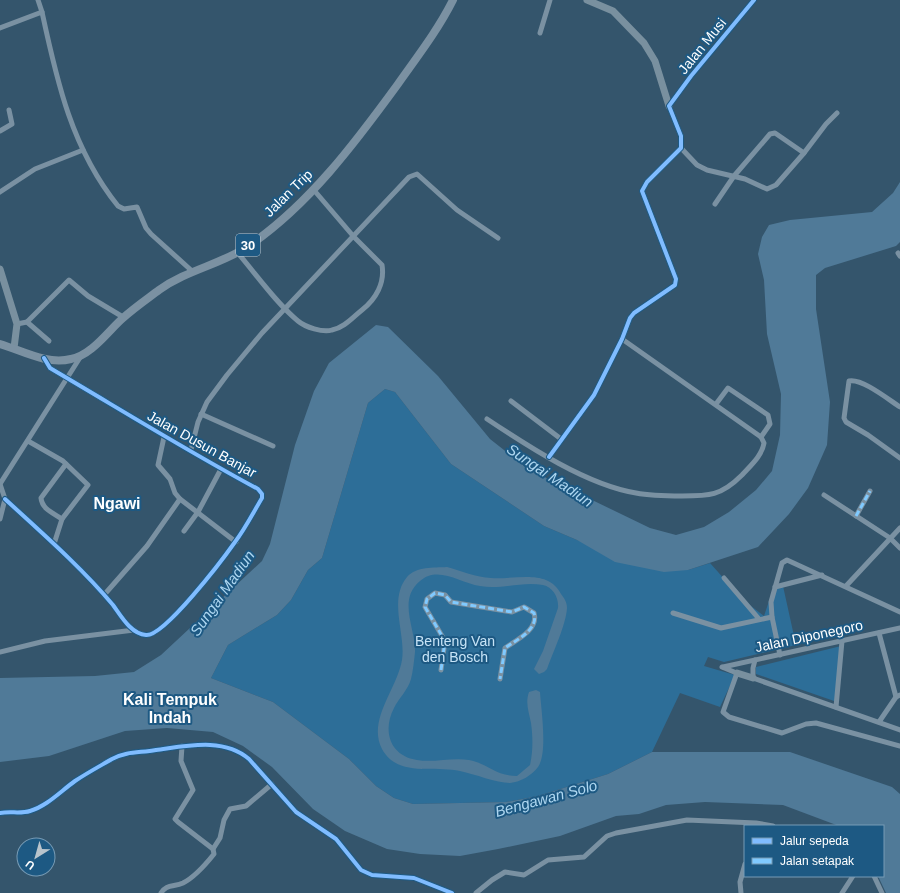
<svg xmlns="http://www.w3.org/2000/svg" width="900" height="893" font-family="Arial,sans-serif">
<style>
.green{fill:#2d6e98}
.water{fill:#507a98}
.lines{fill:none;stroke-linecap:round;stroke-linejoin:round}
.minor{stroke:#7a91a2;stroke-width:5}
.major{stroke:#79909f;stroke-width:7}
.highway{stroke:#7b91a2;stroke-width:8}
.quiet{stroke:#80caff;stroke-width:3;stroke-dasharray:6 3;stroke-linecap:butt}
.cycleway-casing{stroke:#1d5983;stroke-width:6}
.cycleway{stroke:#80bcff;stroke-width:4}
.labels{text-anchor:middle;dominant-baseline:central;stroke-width:4;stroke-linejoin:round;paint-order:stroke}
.shield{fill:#1d5983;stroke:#bbcdda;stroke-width:1}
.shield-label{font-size:13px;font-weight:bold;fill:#fff}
.street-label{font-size:14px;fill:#fff;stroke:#1d5983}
.park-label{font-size:14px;fill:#c7e4f7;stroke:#1d5983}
.water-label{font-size:15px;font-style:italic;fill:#aed7f1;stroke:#1d5983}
.quarter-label{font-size:16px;font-weight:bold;fill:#fff;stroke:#1d5983}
</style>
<rect width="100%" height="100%" fill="#34556c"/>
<!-- green -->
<g class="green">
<polygon points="385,389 395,392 451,464 544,526 577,540 688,570 710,563 743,600 764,616 773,589 783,586 796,645 724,662 708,657 704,666 735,675 720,707 680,693 652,752 608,774 538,796 506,802 413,804 394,798 376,786 349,759 273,702 211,678 228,645 277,615 291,600 308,570 322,558 368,403"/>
<polygon points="841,646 837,702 756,674 756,667"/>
</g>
<!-- water -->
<g class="water">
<polygon points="900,182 900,242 896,246 825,268 816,275 816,309 830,402 827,445 808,488 789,514 758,547 688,570 664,572 615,562 577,540 544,526 451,464 395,392 385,389 368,403 322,558 308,570 291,600 277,615 228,645 211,678 273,702 349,759 376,786 394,798 413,804 506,802 538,796 608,774 652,752 790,752 892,787 900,794 900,893 886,893 878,876 883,876 883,826 839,826 783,805 705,802 666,805 639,814 616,816 560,836 498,849 460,856 420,854 387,849 345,831 313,809 272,767 243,746 213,732 167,728 125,731 49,756 0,762 0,678 95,676 134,672 161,655 262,561 270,544 295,445 314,391 329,363 376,325 388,327 438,376 490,439 528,469 650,528 676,535 704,527 729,512 756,490 772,471 780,435 781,394 767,334 764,280 758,254 762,237 769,225 790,220 872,212 893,193"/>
<path d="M447,567C461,571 476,577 491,578C515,580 548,568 561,594C564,598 567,602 567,608C566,625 553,652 547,669L544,672L539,674L534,669L543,651L558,608C559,598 553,587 543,585C522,581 501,590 480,586C460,583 438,565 420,581C397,600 416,629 415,652C414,661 413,671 411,679C408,690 399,698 394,708C382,731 390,756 417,760C434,763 452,757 469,760C487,763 495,776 517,776L530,765C533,752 533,737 531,723C529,712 525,703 529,692L536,690L540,692C541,709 548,753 538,767C532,775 521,782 510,783C496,783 475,774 460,771C434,765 398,778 382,749C367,720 397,689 402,660C406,634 388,600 407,577C417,566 433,568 447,567Z"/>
</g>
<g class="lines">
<!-- minor -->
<g class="minor">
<polyline points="38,0 42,12"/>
<path d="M0,28L42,12C57,82 72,149 118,206L124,209L137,207L146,228L151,234L192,271"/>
<polyline points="540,33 550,0"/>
<polyline points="0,131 12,124 9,110"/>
<polyline points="681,148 697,165 707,170 745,179 767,189 776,185 804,153"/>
<polyline points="0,192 35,169 83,150"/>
<polyline points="715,204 734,176 770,134 775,133 804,153 826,124 837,113"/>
<path d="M237,252C256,274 276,303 298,321C305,327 323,333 332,330C344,328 353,317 362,310C376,299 385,283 382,265L354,237L313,189"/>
<polyline points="898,253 900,256"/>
<polyline points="27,322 49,341"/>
<polyline points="17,324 27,322 69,280 88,296 123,317"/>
<polyline points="511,401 561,439"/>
<polyline points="716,404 728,388 768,415 770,424 761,437"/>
<path d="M900,407C889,400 862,378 849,381L844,418L846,422L868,435L900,458"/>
<polyline points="201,414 273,446"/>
<path d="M487,419C529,447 587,485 636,493C651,496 666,496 682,496C709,496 721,496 742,475C750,466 762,456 764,443L761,437L622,339"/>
<polyline points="164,437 158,465 170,479 175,493 180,499 236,542"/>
<polyline points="28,441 63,461 88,485 62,519 54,544"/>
<polyline points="191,450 198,422 207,402 227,375 262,333 409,177 417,174 457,210 498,238"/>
<polyline points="549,457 594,395 622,339 630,318 634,313 675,285 676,279 642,191 647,182 681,148 681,136 669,106 691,76 754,0"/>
<polyline points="0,484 81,356"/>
<polyline points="0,484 5,499 0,519"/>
<polyline points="824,495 890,538 900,548"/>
<path d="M5,499C42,533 81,567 113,605C121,616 131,634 146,635C164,637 223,559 235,542C245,529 253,513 262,498V494L258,489C189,452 123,411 55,371L50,368L44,358"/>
<polyline points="856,516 870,491"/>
<path d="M62,519C53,513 42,509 41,498L66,464"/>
<polyline points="184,531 198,512 221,469"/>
<polyline points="724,578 759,619"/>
<polyline points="846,586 900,528"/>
<polyline points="775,587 822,575"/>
<polyline points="104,595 147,546 180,499"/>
<polyline points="673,613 721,628 772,617"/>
<polyline points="879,633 896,697"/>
<polyline points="0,652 45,641 134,630"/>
<polyline points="780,655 772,617 771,602 782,563 787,560 900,612"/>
<polyline points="722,667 739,674"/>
<polyline points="723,667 900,628"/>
<path d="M441,670L445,641L425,607L427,599L435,593L445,595L451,602L512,612L524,607L534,613C539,630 516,640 505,648L500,679"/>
<polyline points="737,673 723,712 729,717 782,733 806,724 816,723 900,746"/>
<polyline points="750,677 900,730"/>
<polyline points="753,678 753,668 755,660"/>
<polyline points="836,707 842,641"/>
<polyline points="879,722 896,697 900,695"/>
<path d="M0,813C10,811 21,814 30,811C47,806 61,791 75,781C87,773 100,766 112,759C127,751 140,753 156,750C186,746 224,737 249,759L296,812L336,839L361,870L372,875L414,878L452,893"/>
<polyline points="213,849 220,838 224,820 230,809 246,806 272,784"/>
<polyline points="874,876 882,893"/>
<path d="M161,893C166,884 174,887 183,883C195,877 206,864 214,854L213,849L178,822L175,819L193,790L181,761L182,746"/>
<polyline points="476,893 492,880 505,872 524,875 548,860 584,857 607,836 616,833 687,820 756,823 773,826"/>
<polyline points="741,893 740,882 745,864"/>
<polyline points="842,893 853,876"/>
</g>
<!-- major -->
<g class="major">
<polyline points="587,0 613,11 644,43 655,61 669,106"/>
<polyline points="0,269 17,324 14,348"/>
<polyline points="737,673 753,678"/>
</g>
<!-- highway -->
<path class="highway" d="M0,344C23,351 47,365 71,359C92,355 108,331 123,318C134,308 147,299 159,290C187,270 219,265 247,247C308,206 355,143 398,84C417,57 438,30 453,0"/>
<!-- quiet -->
<g class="quiet">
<polyline points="856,516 870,491"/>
<path d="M441,670L445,641L425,607L427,599L435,593L445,595L451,602L512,612L524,607L534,613C539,630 516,640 505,648L500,679"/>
</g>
<!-- cycleway casing -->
<g class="cycleway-casing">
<g id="cycleway">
<polyline points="549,457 594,395 622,339 630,318 634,313 675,285 676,279 642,191 647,182 681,148 681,136 669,106 691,76 754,0"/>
<path d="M5,499C42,533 81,567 113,605C121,616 131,634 146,635C164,637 223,559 235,542C245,529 253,513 262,498V494L258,489C189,452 123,411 55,371L50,368L44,358"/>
<path d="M0,813C10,811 21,814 30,811C47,806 61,791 75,781C87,773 100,766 112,759C127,751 140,753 156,750C186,746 224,737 249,759L296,812L336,839L361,870L372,875L414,878L452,893"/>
</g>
</g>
<!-- cycleway -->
<use href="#cycleway" class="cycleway"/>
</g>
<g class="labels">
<!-- shield labels -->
<rect class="shield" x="236" y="234" width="24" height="22" rx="3"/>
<g class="shield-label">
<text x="248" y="245">30</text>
</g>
<!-- street labels -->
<g class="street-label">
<text transform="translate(702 46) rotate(-51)">Jalan Musi</text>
<text transform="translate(288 193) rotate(-44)">Jalan Trip</text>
<text transform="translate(202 444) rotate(29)">Jalan Dusun Banjar</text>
<text transform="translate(809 636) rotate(-12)">Jalan Diponegoro</text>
</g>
<!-- park labels -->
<g class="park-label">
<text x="455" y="641">Benteng Van<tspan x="455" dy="16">den Bosch</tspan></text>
</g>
<!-- water labels -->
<g class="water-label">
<text transform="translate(550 475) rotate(34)">Sungai Madiun</text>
<text transform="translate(222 593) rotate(-55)">Sungai Madiun</text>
<text transform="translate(546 798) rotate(-15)">Bengawan Solo</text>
</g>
<!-- quarter labels -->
<g class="quarter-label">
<text x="117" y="503">Ngawi</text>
<text x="170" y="699">Kali Tempuk<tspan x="170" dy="18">Indah</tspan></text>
</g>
</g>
<!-- legend -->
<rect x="744" y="825" width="140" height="52" fill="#1d5983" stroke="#779bb5"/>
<rect x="752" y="838" width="20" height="6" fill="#80bcff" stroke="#779bb5"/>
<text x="780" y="845" font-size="12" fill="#ffffff">Jalur sepeda</text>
<rect x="752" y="858" width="20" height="6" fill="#80caff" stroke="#779bb5"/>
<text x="780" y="865" font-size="12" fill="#ffffff">Jalan setapak</text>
<!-- north arrow -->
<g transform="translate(36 857) rotate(217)"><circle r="19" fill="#1d5983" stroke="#779bb5"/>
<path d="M0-3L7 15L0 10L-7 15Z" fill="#b8c4cc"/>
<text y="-6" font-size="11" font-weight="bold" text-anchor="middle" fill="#ffffff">U</text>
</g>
</svg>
